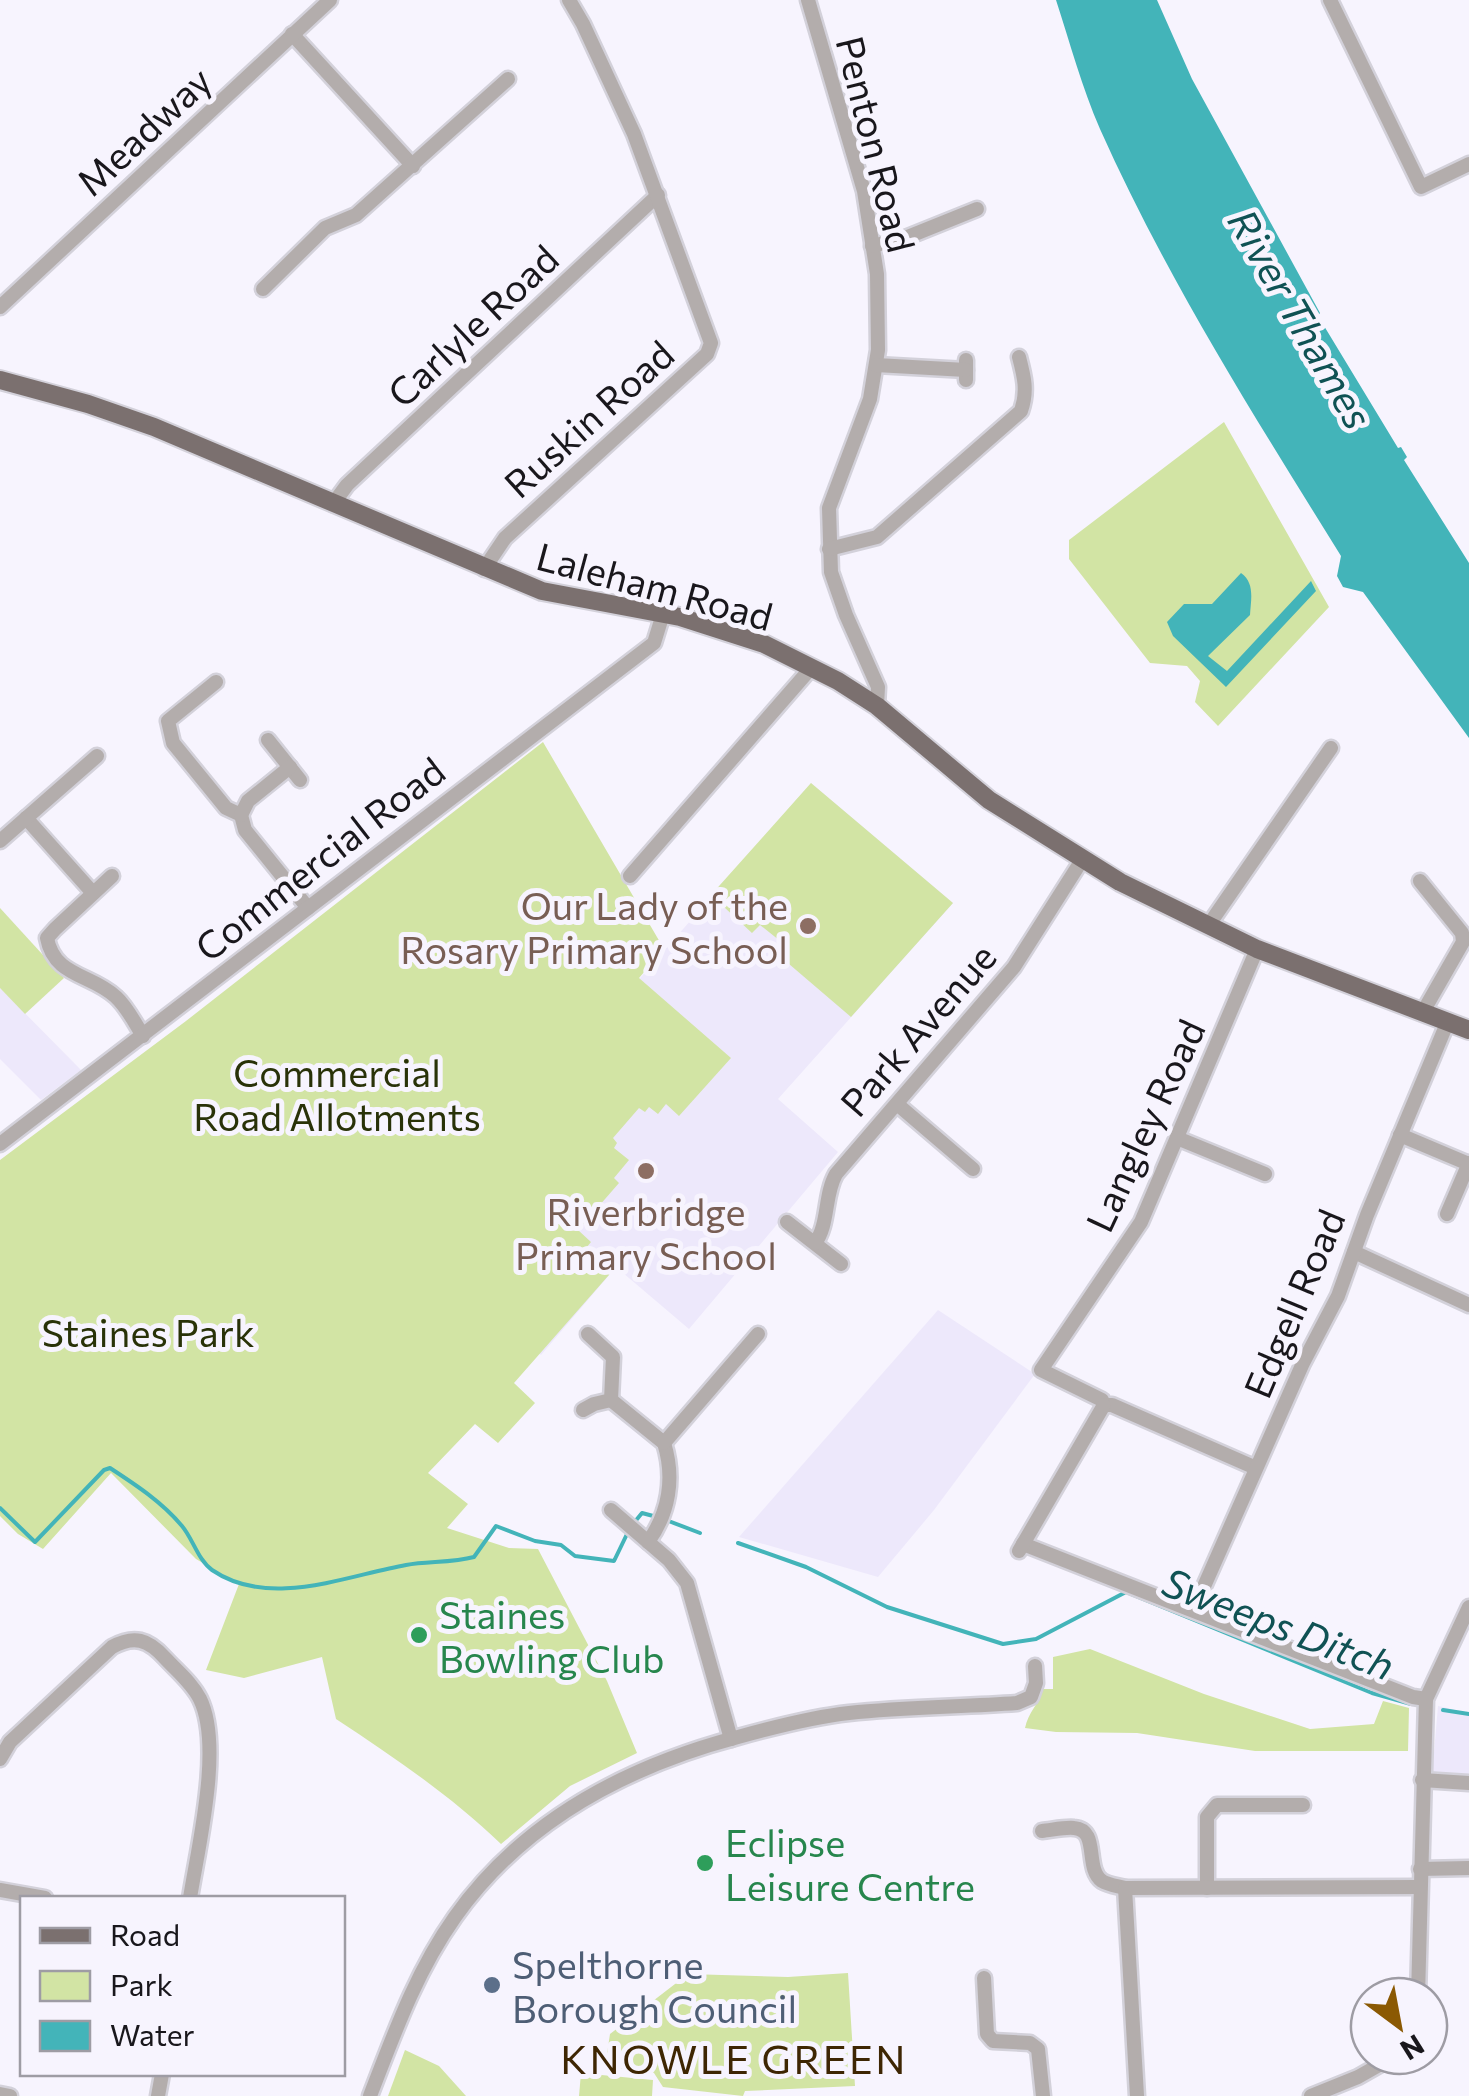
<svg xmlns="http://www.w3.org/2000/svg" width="1469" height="2096" font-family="Commissioner,sans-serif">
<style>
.built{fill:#ede8fb}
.green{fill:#d2e4a4}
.water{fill:#43b4b9}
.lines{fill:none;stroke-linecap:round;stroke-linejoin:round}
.stream{stroke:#43b4b9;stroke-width:4}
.minor-casing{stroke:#d3d1da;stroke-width:19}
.major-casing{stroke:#d3d1da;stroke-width:22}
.minor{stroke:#b3adac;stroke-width:14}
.major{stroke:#7b706f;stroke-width:18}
.education-dot{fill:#8d6e63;stroke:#f7f4fe;stroke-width:4}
.leisure-dot{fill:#2e9e5b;stroke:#f7f4fe;stroke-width:4}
.service-dot{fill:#5c6f8a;stroke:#f7f4fe;stroke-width:4}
.labels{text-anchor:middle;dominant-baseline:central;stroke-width:10;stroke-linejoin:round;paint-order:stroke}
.street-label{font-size:38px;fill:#19171c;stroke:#f7f4fe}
.education-label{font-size:38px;fill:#785e54;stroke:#f7f4fe;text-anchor:end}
.park-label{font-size:38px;fill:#293208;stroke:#f7f4fe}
.leisure-label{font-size:38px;fill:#27864d;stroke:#f7f4fe;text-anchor:start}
.service-label{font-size:38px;fill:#4e5e75;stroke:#f7f4fe;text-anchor:start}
.water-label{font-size:40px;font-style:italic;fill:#105254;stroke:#f7f4fe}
.neighbourhood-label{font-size:40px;letter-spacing:2.5px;fill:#3e2603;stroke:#f7f4fe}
</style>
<rect width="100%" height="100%" fill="#f7f4fe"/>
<!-- built -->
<g class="built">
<polygon points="811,783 953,903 778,1099 838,1152 689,1329 616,1267 541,1355 407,1244"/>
<polygon points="0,988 81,1070 41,1100 0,1059"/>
<polygon points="938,1310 1035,1374 934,1510 878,1577 739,1537"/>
<polygon points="1438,1706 1469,1713 1469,1788 1431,1788"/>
</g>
<!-- green -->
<g class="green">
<polygon points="1224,422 1329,607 1218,726 1195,702 1200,681 1187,666 1150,663 1069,559 1069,540"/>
<path d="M543,742L664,949L639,978L731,1058L679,1116L666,1104L658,1114L649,1107L645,1112L639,1108L613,1138L617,1143L614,1148L629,1160L614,1178L619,1183L578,1230L591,1242L578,1258L594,1272L607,1259L616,1267L514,1383L535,1403L498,1443L475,1424L428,1473L468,1504L447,1528L509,1548L538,1549L607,1681L637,1753L570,1786L501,1844C450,1795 395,1758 336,1719L322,1657L244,1678L206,1670L239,1584L196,1559L111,1473L43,1549L18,1534L0,1516V1160L186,1021Z"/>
<polygon points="811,783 953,903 851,1017 782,958 789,948 760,925 752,933 711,895"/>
<polygon points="0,908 64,978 25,1014 0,988"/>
<path d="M1090,1649L1204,1694L1310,1729L1374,1724L1383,1701L1409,1708L1408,1751H1255L1137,1733L1056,1732L1025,1728C1028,1712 1039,1705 1042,1689H1053V1657Z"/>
<polygon points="848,1973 855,2086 745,2091 743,2096 663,2087 654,2073 605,2067 610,2034 688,1974 788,1977"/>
<polygon points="405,2050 439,2066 466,2096 388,2096"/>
<polygon points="581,2073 653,2080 652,2096 579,2096"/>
</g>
<!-- water -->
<g class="water">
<path d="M1056,0H1157L1192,79L1320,313L1318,316L1398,448L1401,447L1407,457L1404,460L1469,563V738L1363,592L1343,587L1337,576L1341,556C1256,419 1167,279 1100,129C1082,88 1070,43 1056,0Z"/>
<path d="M1241,573C1255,583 1251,599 1250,615L1208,656L1227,671L1311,581L1316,591L1226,687L1173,636L1167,622L1184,604H1212Z"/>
</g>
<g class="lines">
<!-- stream -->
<g class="stream">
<path d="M0,1508L35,1542L104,1470L110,1468C136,1485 162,1502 182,1526C193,1539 198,1560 212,1570C269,1609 345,1576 406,1565C428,1561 452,1563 474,1557L496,1526L535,1541L561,1545L575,1556L614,1561L628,1532"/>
<polyline points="666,1520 700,1533"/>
<polyline points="633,1524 642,1513 657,1517"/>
<polyline points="738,1543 806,1567 887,1607 1003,1644 1036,1639 1126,1592 1372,1693 1411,1704"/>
<polyline points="1443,1710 1469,1714"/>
</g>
<!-- minor casing -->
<g class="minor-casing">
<g id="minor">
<polyline points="808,0 864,191 877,274 878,350 870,399 829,508 831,572 846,615 878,687 877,706"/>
<polyline points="1330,0 1421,187 1469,164"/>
<polyline points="292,34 413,166"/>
<polyline points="872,246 905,238 977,209"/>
<polyline points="263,289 325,228 356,215 508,79"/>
<polyline points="0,307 330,0"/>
<polyline points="966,360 966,380"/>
<polyline points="876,365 966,370"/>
<polyline points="333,504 347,485 658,195"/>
<path d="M829,549L877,537L1021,411C1028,391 1024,376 1019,357"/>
<polyline points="484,569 505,538 707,354 711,343 634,134 583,24 569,0"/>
<polyline points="216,682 168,721 173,743 226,808 241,815 245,830 308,908"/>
<polyline points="268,740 300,780"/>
<polyline points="241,815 248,801 290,767"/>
<polyline points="26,818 93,893"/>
<polyline points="0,841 97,756"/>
<path d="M112,876L55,929L47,938C54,977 92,974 116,997C127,1007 135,1023 143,1036"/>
<polyline points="630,876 812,667"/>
<polyline points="1420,881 1462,933 1463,942 1424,1010"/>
<polyline points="1208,926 1331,748"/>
<polyline points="897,1104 973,1169"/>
<polyline points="1400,1135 1469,1164"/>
<polyline points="1177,1138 1265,1174"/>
<polyline points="0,1144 654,643 663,614"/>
<polyline points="1447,1214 1469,1163"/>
<polyline points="787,1222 841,1264"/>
<path d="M815,1243C829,1225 824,1195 836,1174L1014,967L1082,860"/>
<polyline points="1354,1252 1469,1305"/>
<path d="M611,1400L664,1443C675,1478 669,1513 648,1542"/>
<polyline points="583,1410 594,1404 611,1400 613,1357 588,1334"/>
<polyline points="664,1443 758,1334"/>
<polyline points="1256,1468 1112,1405 1104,1405 1102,1400 1041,1370 1141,1222 1257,949"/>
<polyline points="611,1510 669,1560 687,1583 731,1739"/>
<polyline points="1023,1544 1413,1697 1426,1699"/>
<polyline points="1019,1551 1104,1405"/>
<polyline points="1194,1609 1303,1363 1338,1296 1367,1215 1448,1021"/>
<path d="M0,1759L10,1742L112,1647C134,1635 148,1639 165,1658C177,1671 192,1683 200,1699C223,1746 198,1847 190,1898"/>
<polyline points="1422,1780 1469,1783"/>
<path d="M1042,1831C1052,1830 1065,1827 1074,1828C1100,1830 1084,1868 1102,1881C1108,1885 1118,1886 1125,1888"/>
<polyline points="1420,1869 1469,1868"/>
<polyline points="1207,1888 1207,1817 1217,1805 1303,1805"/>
<polyline points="0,1890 45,1898"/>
<polyline points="984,1978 987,2034 993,2041 1030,2043 1038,2049 1043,2096"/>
<polyline points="1418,1996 1426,1699 1469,1607"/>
<polyline points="0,2094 10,2096"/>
<polyline points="158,2096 162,2074"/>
<path d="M370,2096C394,2034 416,1972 455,1917C523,1821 625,1767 738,1737C774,1727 812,1717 849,1713C905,1707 961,1707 1017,1703L1031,1697L1036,1683L1035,1666"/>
<polyline points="1137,2096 1125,1888 1420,1887"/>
<polyline points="1311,2096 1358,2077 1395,2056"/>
</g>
</g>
<!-- major casing -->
<g class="major-casing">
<polyline id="major" points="0,380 88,404 154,427 542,591 680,617 764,644 838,681 877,706 989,800 1120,882 1257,949 1469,1030"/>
</g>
<!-- minor -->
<use href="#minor" class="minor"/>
<!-- major -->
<use href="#major" class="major"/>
</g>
<!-- markers -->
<g class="education-dot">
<circle cx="808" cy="926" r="10"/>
<circle cx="646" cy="1171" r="10"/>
</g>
<g class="leisure-dot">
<circle cx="419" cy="1635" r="10"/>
<circle cx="705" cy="1863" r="10"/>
</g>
<circle class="service-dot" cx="492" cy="1985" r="10"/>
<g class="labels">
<!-- street labels -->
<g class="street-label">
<text transform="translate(143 130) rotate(-43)">Meadway</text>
<text transform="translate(877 144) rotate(76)">Penton Road</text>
<text transform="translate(472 325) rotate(-43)">Carlyle Road</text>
<text transform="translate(588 418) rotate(-42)">Ruskin Road</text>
<text transform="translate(655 585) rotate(15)">Laleham Road</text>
<text transform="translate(319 858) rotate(-38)">Commercial Road</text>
<text transform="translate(917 1029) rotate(-49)">Park Avenue</text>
<text transform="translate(1144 1125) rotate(-65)">Langley Road</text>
<text transform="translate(1293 1303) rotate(-67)">Edgell Road</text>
</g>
<!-- education labels -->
<g class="education-label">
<text x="788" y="904">Our Lady of the<tspan x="788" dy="44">Rosary Primary School</tspan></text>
<text x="646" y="1210" text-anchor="middle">Riverbridge<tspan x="646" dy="44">Primary School</tspan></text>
</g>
<!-- park labels -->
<g class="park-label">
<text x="337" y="1071">Commercial<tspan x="337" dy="44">Road Allotments</tspan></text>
<text x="148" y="1331">Staines Park</text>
</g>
<!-- leisure labels -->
<g class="leisure-label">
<text x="439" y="1613">Staines<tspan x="439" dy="44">Bowling Club</tspan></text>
<text x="725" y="1841">Eclipse<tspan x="725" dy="44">Leisure Centre</tspan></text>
</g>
<!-- service labels -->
<g class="service-label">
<text x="512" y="1963">Spelthorne<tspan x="512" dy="44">Borough Council</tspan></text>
</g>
<!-- water labels -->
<g class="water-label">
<text transform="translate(1302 318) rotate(60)">River Thames</text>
<text transform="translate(1279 1622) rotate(21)">Sweeps Ditch</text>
</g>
<!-- neighbourhood labels -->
<g class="neighbourhood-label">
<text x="734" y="2057">KNOWLE GREEN</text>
</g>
</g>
<!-- legend -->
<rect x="20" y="1896" width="325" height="180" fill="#f7f4fe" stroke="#9e9ca4" stroke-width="2.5"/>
<rect x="40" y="1928" width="50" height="15" fill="#7b706f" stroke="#9e9ca4" stroke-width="2.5"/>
<text x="110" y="1946" font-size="30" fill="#19171c">Road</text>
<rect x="40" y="1971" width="50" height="30" fill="#d2e4a4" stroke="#9e9ca4" stroke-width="2.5"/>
<text x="110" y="1996" font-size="30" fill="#19171c">Park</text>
<rect x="40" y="2021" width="50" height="30" fill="#43b4b9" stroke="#9e9ca4" stroke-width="2.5"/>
<text x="110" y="2046" font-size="30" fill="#19171c">Water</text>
<!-- north arrow -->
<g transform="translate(1399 2026) rotate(148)"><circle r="48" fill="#f7f4fe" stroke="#9e9ca4" stroke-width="2.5"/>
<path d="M0-8L18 38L0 25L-18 38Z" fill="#8b5903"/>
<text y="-15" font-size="28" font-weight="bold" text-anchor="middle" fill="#19171c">N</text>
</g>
</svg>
